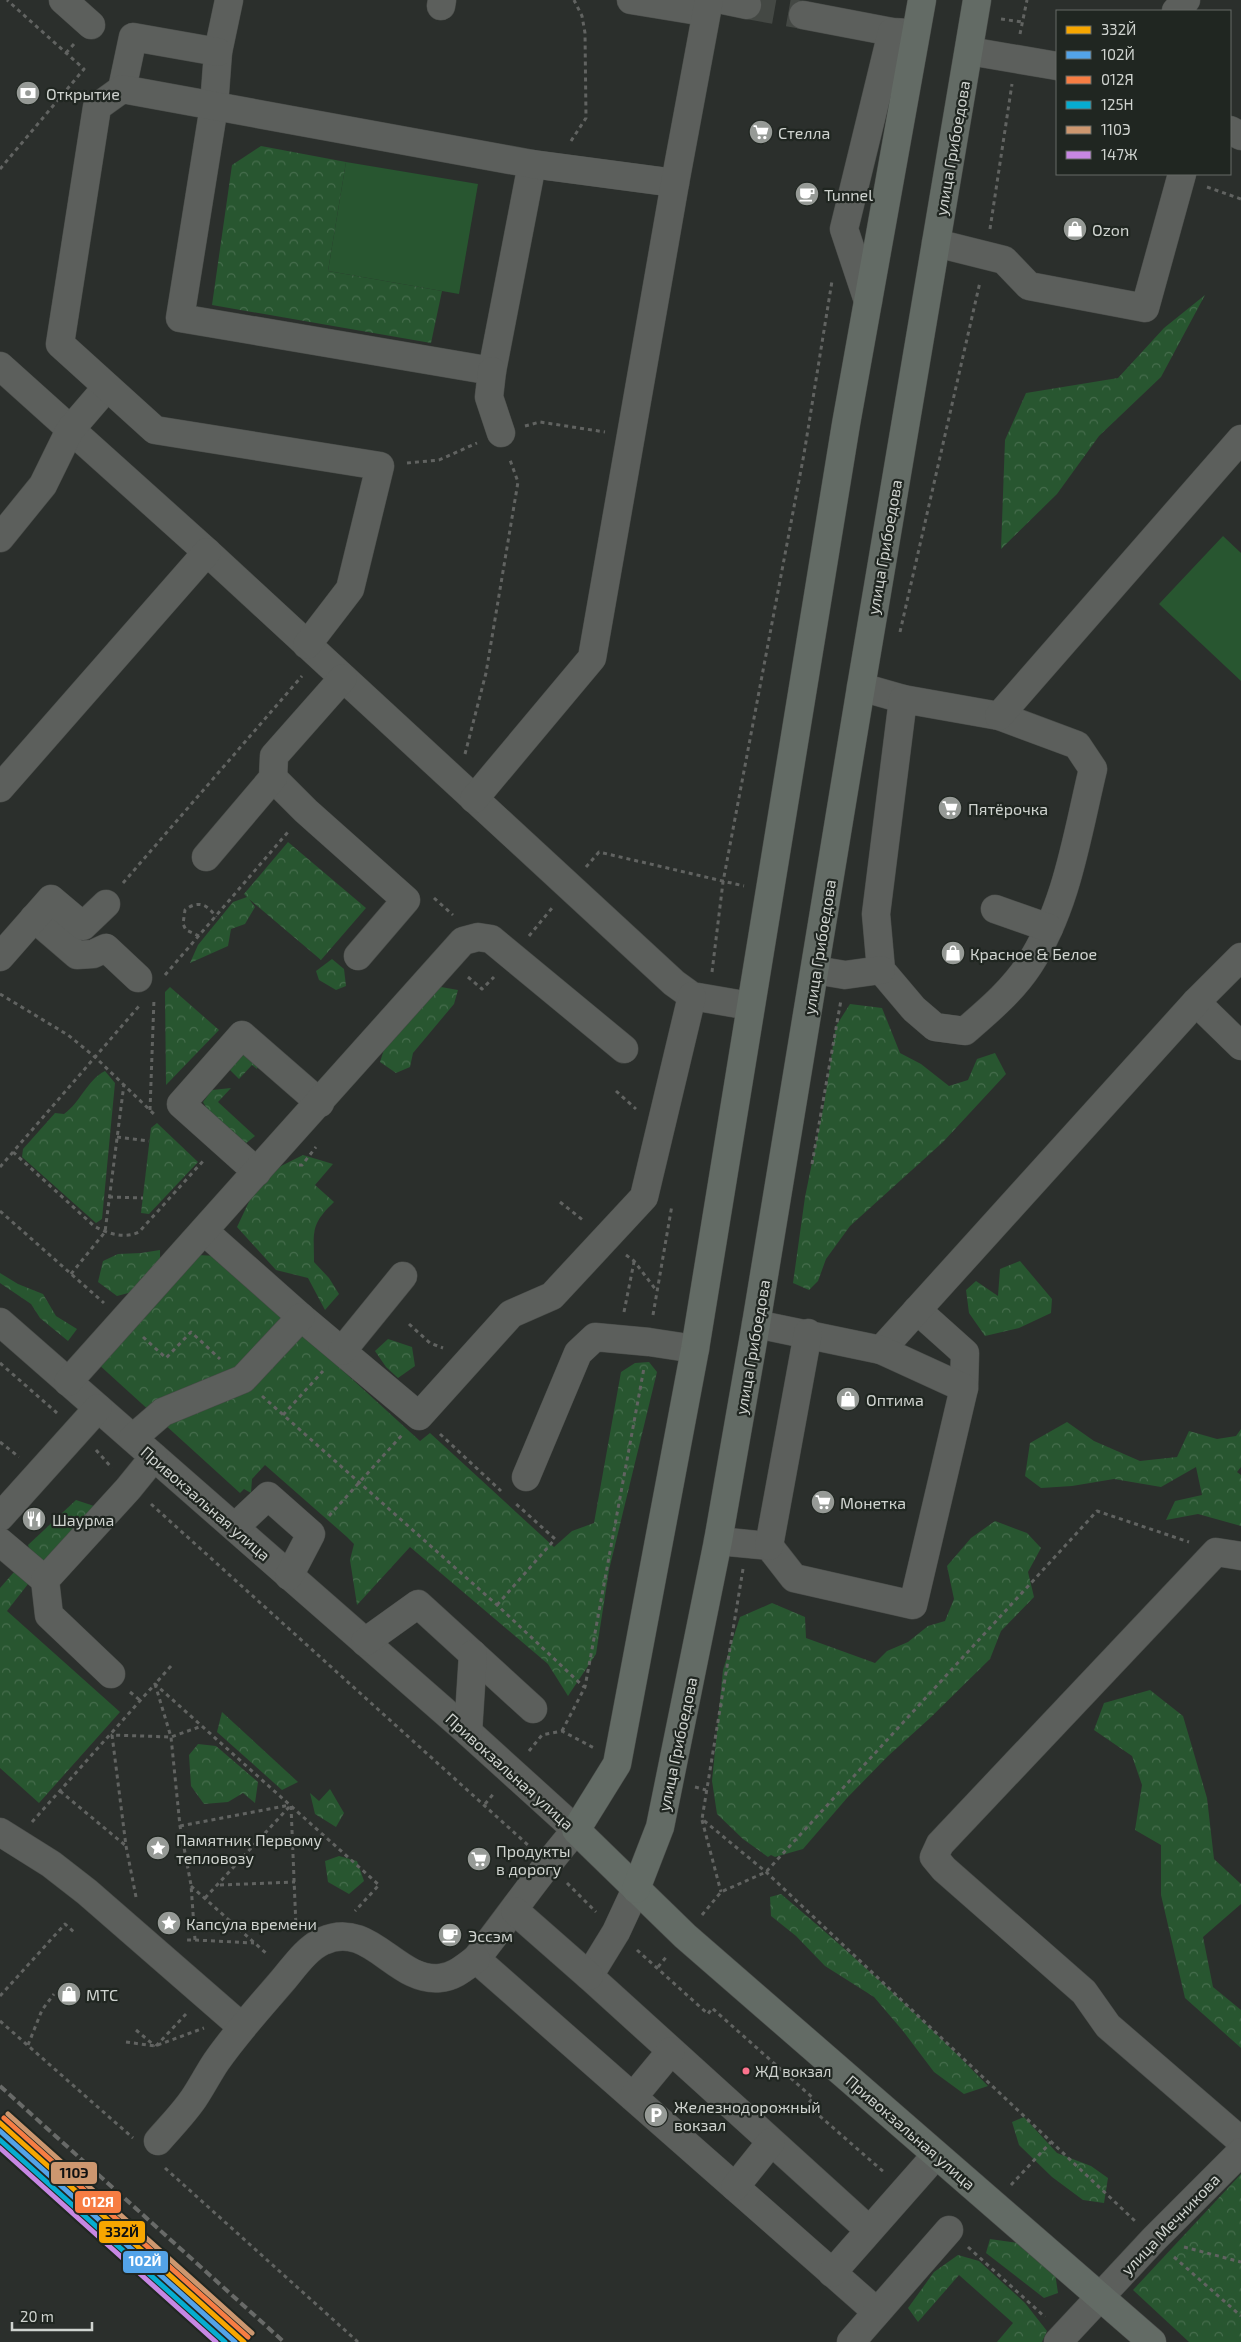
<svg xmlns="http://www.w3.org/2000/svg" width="1241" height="2342" font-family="'Exo 2',sans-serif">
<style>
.grass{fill:#285630}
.forest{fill:url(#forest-crowns)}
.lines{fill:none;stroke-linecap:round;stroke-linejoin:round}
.minor-tunnel{stroke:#444844;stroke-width:28;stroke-dasharray:28 14;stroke-linecap:butt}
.minor-casing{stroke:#494c49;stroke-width:29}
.major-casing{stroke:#494c49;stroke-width:29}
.path{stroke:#616361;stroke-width:3;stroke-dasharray:4 4;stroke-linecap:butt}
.minor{stroke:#5c5f5c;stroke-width:28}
.major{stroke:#636b65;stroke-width:28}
.rail{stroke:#686a68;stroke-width:4;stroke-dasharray:8 4;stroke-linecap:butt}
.rail-1-casing{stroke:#202621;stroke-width:9}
.rail-2-casing{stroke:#202621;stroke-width:9}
.rail-3-casing{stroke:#202621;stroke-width:9}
.rail-4-casing{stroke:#202621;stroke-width:9}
.rail-5-casing{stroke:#202621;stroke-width:9}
.rail-6-casing{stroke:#202621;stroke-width:9}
.rail-1{stroke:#f7a600;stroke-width:5}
.rail-2{stroke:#53a3e8;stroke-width:5}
.rail-3{stroke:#f77d43;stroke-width:5}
.rail-4{stroke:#06acd0;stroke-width:5}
.rail-5{stroke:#cd976f;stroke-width:5}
.rail-6{stroke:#c787e3;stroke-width:5}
.bus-dot{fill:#fc738d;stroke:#202621;stroke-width:2}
.labels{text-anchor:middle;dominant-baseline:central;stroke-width:4.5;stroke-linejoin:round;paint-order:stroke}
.bus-label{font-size:15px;fill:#cfd3cf;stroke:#202621;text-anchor:start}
.poi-label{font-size:16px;fill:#cfd3cf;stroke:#202621;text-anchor:start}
.street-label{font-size:16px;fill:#cfd3cf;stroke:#202621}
.line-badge{stroke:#202621;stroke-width:2}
.badge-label{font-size:14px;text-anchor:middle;font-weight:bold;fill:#fff}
.pale-badge-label{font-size:14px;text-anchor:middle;font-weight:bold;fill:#111}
</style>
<defs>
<pattern id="forest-crowns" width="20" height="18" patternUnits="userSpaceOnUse" patternTransform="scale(1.25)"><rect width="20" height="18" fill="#285630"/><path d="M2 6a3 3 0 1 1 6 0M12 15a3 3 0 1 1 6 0" fill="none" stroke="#466d4d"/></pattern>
</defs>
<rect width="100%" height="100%" fill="#2b2f2c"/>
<!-- grass -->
<g class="grass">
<polygon points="346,162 478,184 459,294 328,271"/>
<polygon points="1223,536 1241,553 1241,681 1159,604"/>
</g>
<!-- forest -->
<g class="forest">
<polygon points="261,146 346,162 328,271 442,291 431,343 212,305 232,165"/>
<polygon points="1205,295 1161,377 1099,436 1057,494 1001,549 1005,440 1026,393 1118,378 1164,328"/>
<polygon points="288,842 366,908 321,960 249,899 255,907 245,924 231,929 228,946 190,963 198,945 233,902 247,897 244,894"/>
<polygon points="332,959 344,969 346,986 336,990 319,980 316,971"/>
<polygon points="170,987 219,1030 166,1085 165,992"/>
<polygon points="441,987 458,990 454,1004 413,1053 410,1067 396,1073 380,1062 386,1043 421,998"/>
<polygon points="850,1004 882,1008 900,1053 921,1064 949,1086 968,1080 977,1059 995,1053 1006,1074 943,1142 850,1226 826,1259 818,1281 809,1290 793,1283 805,1197 824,1104 836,1026"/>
<polygon points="250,1047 261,1056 257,1069 252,1065 239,1079 228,1068"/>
<path d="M105,1071L115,1083L102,1219L96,1223L22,1157L23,1149L55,1113L64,1114C80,1103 87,1080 105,1071Z"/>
<polygon points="231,1088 218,1102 255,1136 245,1144 214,1121 203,1102 212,1090"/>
<polygon points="157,1123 198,1162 149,1214 141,1213 151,1128"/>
<path d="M303,1155L333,1164L315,1185L334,1202C310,1225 314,1231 314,1262L329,1278L339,1294L325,1310L308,1278L276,1270L237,1227L254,1191L281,1166Z"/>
<polygon points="160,1250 160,1263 136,1291 117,1296 98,1282 103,1261 118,1254 141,1253"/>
<polygon points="198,1255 217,1256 420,1441 430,1433 554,1547 572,1531 594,1523 621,1372 635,1363 649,1362 657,1372 609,1570 596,1654 568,1696 548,1664 410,1547 357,1605 350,1560 354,1544 347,1537 265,1465 252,1479 251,1493 244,1489 240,1493 97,1363"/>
<polygon points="1020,1261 1052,1299 1051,1313 1019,1328 985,1336 969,1313 966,1290 976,1281 998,1296 1000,1269"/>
<polygon points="0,1273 18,1284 43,1294 56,1316 77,1329 68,1341 40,1318 31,1304 0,1283"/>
<polygon points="388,1339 412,1347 415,1366 398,1378 386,1367 375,1351"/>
<polygon points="1067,1422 1094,1441 1140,1461 1177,1457 1189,1431 1217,1439 1236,1436 1241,1429 1241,1467 1237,1472 1241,1475 1241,1526 1198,1514 1166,1520 1175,1501 1202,1495 1196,1467 1161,1487 1114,1479 1072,1486 1041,1488 1025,1476 1030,1443"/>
<polygon points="76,1500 97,1507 41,1569 32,1559 28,1545"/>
<polygon points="995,1521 1027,1533 1041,1548 1028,1572 1034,1597 1001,1631 990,1659 929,1719 888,1756 847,1798 803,1849 775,1857 771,1855 768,1857 743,1839 717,1814 712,1781 723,1670 740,1617 772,1603 805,1617 806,1638 875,1663 887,1651 908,1642 928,1626 945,1621 954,1599 947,1566 971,1538"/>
<polygon points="14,1572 28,1584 7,1611 120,1712 39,1803 0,1768 0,1588"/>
<polygon points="1150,1690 1183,1716 1207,1798 1214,1859 1241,1884 1241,1904 1203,1937 1213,1987 1241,2010 1241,2048 1185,1998 1161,1895 1161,1845 1135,1830 1142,1785 1132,1756 1094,1730 1104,1703"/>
<polygon points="222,1712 298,1782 282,1790 217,1732"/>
<polygon points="198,1744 216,1746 258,1782 255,1803 243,1793 228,1802 204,1804 191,1786 189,1755"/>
<polygon points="330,1789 344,1813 336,1827 315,1814 310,1793 319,1801"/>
<polygon points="339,1856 357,1861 364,1881 349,1894 328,1882 325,1861"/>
<path d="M781,1894C853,1955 923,2018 988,2086L964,2094L934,2072L903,2031L874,1997L825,1966L796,1936L771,1916L770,1897Z"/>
<polygon points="1024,2117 1057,2153 1091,2166 1108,2178 1104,2203 1083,2200 1052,2177 1019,2145 1012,2122"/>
<polygon points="1241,2174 1241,2342 1189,2342 1133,2290"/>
<polygon points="990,2239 1018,2243 1055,2273 1058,2293 1044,2298 986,2253"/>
<polygon points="958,2255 979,2261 1025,2303 1047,2331 1042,2342 997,2342 1013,2323 959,2275 918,2322 908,2308 934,2272"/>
</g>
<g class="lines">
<!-- minor-tunnel -->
<polyline class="minor-tunnel" points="747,5 803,15"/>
<!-- minor casing -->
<g class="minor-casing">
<g id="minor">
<polyline points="63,0 91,25"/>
<polyline points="229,0 218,52 214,106 180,318 492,371 532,164"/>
<polyline points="631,0 692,10 706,0"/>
<polyline points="723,0 747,5"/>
<polyline points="441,6 442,0"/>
<polyline points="1176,11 1186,0"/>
<polyline points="803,15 892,32 909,33"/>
<polyline points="969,51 1057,66"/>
<polyline points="122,89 133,37 218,52"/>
<polyline points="1230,130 1241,136"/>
<polyline points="936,243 1004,260 1029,286 1145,308 1182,174"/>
<polyline points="868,301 844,229 892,32"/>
<polyline points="0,366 207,552 674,983 692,996 750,1006"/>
<polyline points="492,371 489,397 501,433"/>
<polyline points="0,538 43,485 70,430 107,387"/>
<polyline points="307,645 350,589 380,466 155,430 60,344 97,107 122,89 532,164 675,183"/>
<polyline points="861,687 903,699"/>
<path d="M903,699L999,716L1077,745L1093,769C1077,835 1067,907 1029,965C1012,991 988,1011 965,1031L935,1027L914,1009L881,970L876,914Z"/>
<polyline points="999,716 1241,439"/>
<polyline points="273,778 306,811 406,900 358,956"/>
<polyline points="0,788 207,552"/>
<polyline points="474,799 592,658 675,183 709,0"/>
<polyline points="206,857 273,778 274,756 343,678"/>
<polyline points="995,909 1049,928"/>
<polyline points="34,918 77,955 93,954 106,948 138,978"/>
<polyline points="0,957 51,899 83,926 106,904"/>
<polyline points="815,970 845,975 881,970"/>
<polyline points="1196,1002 1241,1046"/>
<polyline points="257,1172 181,1104 242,1035 320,1103"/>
<polyline points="204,1231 301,1317 419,1416 511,1314 552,1296 644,1197 692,996"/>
<polyline points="917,1310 965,1353 964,1388"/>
<path d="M0,1322L468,1732L576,1830C540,1871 510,1916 476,1959L877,2312"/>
<polyline points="881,1350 1196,1002 1241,957"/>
<polyline points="342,1351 403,1276"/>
<polyline points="68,1382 463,941 478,937 491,939 624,1049"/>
<polyline points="133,1438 163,1412 243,1379 301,1317"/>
<polyline points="526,1477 578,1353 595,1337 649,1342 695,1349"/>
<polyline points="0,1517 98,1408"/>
<polyline points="235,1527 268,1496 311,1534 289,1576"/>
<polyline points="718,1541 769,1546 794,1578 913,1605 964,1388 881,1350 756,1324"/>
<polyline points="0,1542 45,1580"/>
<polyline points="769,1546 808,1333"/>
<polyline points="1241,1556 1216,1552 940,1844 934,1857 944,1869 1084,1992 1108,2026 1241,2141"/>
<polyline points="365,1642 418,1604 533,1709"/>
<polyline points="111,1674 49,1615 45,1580 128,1489 154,1457"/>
<polyline points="468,1732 473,1654"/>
<polyline points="0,1832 51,1864 87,1892 242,2027"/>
<polyline points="636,1889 616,1932 589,1976 869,2230"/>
<polyline points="515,1911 589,1976"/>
<polyline points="633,2097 671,2051"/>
<path d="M158,2141C170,2127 184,2113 194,2098C202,2086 208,2074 216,2062C236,2033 260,2007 283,1980C294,1967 307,1948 323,1941C370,1919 396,1983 440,1978C454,1977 465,1967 476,1959"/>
<polyline points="735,2187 771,2142"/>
<polyline points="832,2273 936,2155"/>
<polyline points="851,2342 949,2230"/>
<polyline points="1058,2342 1154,2239 1241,2152"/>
</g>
</g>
<!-- major casing -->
<g class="major-casing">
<g id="major">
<polyline points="922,0 846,424 695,1349 617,1764 576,1830 685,1936 1152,2342"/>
<polyline points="636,1889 660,1827 718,1541 756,1324 861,687 977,0"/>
</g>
</g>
<!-- path -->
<g class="path">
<polyline points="1001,19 1022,22"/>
<polyline points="1020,34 1027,0"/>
<polyline points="66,53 74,44"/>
<polyline points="571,141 586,118 585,33 582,16 574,0"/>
<polyline points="0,169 84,69 7,0"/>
<polyline points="1207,187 1241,199"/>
<polyline points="990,229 1012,84"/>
<polyline points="525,426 540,422 605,432"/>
<polyline points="407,463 439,460 477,443"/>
<polyline points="900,632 980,282"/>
<polyline points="465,754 486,673 518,482 509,457"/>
<polyline points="586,867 599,852 744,886"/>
<polyline points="123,883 302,676"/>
<polyline points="434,898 453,915"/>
<path d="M199,936L186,930L183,924L185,910C198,900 207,904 216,917"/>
<polyline points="529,936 552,908"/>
<polyline points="712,972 723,882 804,454 832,281"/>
<polyline points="165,975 288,832"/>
<polyline points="468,977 482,989 494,977"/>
<polyline points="0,994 68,1035 95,1057 156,1116"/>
<polyline points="616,1091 636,1109"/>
<polyline points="150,1110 154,999"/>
<polyline points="117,1137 149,1141"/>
<path d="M13,1152L94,1226C108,1234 125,1239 139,1232L204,1160"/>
<polyline points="812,1164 841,1000"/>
<polyline points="299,1165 302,1165 316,1147"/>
<polyline points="0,1167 140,1005"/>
<polyline points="109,1197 143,1198"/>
<polyline points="560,1202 584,1221"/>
<polyline points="0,1211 104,1303"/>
<polyline points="626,1255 634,1261 656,1290"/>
<polyline points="71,1274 105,1232 124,1084"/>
<polyline points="624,1312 634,1262"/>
<polyline points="653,1315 672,1205"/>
<polyline points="409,1324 430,1343 443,1348"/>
<polyline points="143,1337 166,1358 191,1332 220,1359"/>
<polyline points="0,1363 57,1413"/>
<polyline points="262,1396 497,1605 584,1687"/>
<polyline points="283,1415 323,1371"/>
<polyline points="440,1434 501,1491"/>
<polyline points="0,1442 19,1457"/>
<polyline points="96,1450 112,1468"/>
<polyline points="151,1504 528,1845"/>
<polyline points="329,1516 402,1435"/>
<polyline points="743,1569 702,1819 766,1872 1135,2221"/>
<polyline points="497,1605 555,1539 515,1503"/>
<polyline points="171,1666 155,1684 171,1737 180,1826 191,1885 195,1940 185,1940"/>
<polyline points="130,1692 141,1701"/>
<polyline points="562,1731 585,1687 644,1368"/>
<polyline points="529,1751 542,1735 562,1731 594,1748"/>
<polyline points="695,1787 706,1790"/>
<polyline points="60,1791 126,1846"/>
<polyline points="485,1804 495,1792"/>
<polyline points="291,1806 296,1927"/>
<polyline points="702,1820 721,1892"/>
<polyline points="32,1822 155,1684 379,1885 355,1911"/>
<polyline points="180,1826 290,1805"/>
<polyline points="567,1883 596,1912"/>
<polyline points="220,1885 295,1882"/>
<polyline points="191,1886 268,1955"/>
<polyline points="136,1897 126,1846 112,1735 171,1737 202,1726"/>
<polyline points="205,1898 290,1806"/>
<polyline points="702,1915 721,1892 766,1872 1097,1511 1189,1542"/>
<polyline points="195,1940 254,1943"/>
<polyline points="637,1950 708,2014 712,2008 813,2098 807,2105 885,2173"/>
<polyline points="658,1967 667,1956"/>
<polyline points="0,1996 65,1924 75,1933"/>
<polyline points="0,2021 133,2138"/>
<polyline points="136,2030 155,2046"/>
<polyline points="126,2042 155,2046 204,2028"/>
<polyline points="28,2045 42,2010 54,1994"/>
<polyline points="156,2046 186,2014"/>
<polyline points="165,2168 358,2342"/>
<polyline points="1011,2185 1051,2142"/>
<polyline points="968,2247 1045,2317"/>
<polyline points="1184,2247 1241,2262"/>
<polyline points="1174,2257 1241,2316"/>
</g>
<!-- minor -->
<use href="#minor" class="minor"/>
<!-- major -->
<use href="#major" class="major"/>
<!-- rail -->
<polyline class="rail" points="0,2086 284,2342"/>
<!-- rail-1 casing -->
<g class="rail-1-casing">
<polyline id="rail-1" points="0,2123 244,2342"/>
</g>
<!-- rail-2 casing -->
<g class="rail-2-casing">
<polyline id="rail-2" points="0,2131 235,2342"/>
</g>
<!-- rail-3 casing -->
<g class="rail-3-casing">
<polyline id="rail-3" points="4,2118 248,2337"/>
</g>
<!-- rail-4 casing -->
<g class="rail-4-casing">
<polyline id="rail-4" points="0,2140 225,2342"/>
</g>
<!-- rail-5 casing -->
<g class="rail-5-casing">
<polyline id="rail-5" points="8,2114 252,2333"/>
</g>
<!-- rail-6 casing -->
<g class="rail-6-casing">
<polyline id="rail-6" points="0,2148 216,2342"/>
</g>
<!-- rail-1 -->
<use href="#rail-1" class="rail-1"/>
<!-- rail-2 -->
<use href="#rail-2" class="rail-2"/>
<!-- rail-3 -->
<use href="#rail-3" class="rail-3"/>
<!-- rail-4 -->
<use href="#rail-4" class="rail-4"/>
<!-- rail-5 -->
<use href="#rail-5" class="rail-5"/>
<!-- rail-6 -->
<use href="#rail-6" class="rail-6"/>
</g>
<!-- icons -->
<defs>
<g id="bank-disc" transform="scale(1.25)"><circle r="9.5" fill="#969a96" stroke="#202621"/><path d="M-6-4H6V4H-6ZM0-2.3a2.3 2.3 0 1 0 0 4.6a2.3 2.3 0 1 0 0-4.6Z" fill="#fff"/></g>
<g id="supermarket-disc" transform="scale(1.25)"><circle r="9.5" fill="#969a96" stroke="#202621"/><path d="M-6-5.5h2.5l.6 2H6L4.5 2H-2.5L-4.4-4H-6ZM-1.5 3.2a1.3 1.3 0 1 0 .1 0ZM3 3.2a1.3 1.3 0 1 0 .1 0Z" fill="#fff"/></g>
<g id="cafe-disc" transform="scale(1.25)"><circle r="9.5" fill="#969a96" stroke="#202621"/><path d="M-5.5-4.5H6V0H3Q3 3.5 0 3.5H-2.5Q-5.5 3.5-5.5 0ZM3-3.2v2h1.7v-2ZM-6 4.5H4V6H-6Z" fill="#fff"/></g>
<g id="shop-disc" transform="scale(1.25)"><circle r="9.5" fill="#969a96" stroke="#202621"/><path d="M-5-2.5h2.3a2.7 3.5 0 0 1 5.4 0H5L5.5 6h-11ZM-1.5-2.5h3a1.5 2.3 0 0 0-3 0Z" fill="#fff"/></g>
<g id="restaurant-disc" transform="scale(1.25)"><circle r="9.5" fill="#969a96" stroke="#202621"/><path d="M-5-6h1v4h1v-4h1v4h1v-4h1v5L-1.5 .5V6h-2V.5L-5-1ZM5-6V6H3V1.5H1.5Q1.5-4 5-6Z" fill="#fff"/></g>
<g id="sight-disc" transform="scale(1.25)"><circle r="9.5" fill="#969a96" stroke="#202621"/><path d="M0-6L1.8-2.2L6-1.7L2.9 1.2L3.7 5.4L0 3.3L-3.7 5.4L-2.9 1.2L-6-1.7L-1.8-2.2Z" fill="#fff"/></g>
<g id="parking-disc" transform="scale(1.25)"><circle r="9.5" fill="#969a96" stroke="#202621"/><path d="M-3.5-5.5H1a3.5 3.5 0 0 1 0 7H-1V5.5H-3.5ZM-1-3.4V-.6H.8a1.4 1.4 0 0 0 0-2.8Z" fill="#fff"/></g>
</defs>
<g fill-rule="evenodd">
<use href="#bank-disc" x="28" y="93"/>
<use href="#supermarket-disc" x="761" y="132"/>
<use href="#cafe-disc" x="807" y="194"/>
<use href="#shop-disc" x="1075" y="229"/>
<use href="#supermarket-disc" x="950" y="808"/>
<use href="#shop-disc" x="953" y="953"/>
<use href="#shop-disc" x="848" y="1399"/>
<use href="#supermarket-disc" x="823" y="1502"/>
<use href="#restaurant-disc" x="34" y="1519"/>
<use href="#sight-disc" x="158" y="1848"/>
<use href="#supermarket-disc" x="479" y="1859"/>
<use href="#sight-disc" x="169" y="1923"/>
<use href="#cafe-disc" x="450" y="1935"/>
<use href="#shop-disc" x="69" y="1994"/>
<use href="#parking-disc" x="656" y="2115"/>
</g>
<!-- markers -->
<circle class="bus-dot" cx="746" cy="2071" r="4.5"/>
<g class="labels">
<!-- bus labels -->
<g class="bus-label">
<text x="755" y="2071">ЖД вокзал</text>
</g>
<!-- poi labels -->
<g class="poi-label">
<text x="46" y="93">Открытие</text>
<text x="778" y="132">Стелла</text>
<text x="824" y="194">Tunnel</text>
<text x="1092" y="229">Ozon</text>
<text x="968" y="808">Пятёрочка</text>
<text x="970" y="953">Красное &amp; Белое</text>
<text x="866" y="1399">Оптима</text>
<text x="840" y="1502">Монетка</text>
<text x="52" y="1519">Шаурма</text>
<text x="176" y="1839">Памятник Первому<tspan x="176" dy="18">тепловозу</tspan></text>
<text x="496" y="1850">Продукты<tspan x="496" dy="18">в дорогу</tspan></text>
<text x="186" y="1923">Капсула времени</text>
<text x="468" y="1935">Эссэм</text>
<text x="86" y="1994">МТС</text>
<text x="674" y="2106">Железнодорожный<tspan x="674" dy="18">вокзал</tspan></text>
</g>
<!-- street labels -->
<g class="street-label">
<text transform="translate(952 148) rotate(-80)">улица Грибоедова</text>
<text transform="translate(884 547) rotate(-80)">улица Грибоедова</text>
<text transform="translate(819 947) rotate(-81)">улица Грибоедова</text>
<text transform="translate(752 1347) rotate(-80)">улица Грибоедова</text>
<text transform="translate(206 1503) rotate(41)">Привокзальная улица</text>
<text transform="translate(677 1744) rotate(-78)">улица Грибоедова</text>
<text transform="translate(510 1771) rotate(42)">Привокзальная улица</text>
<text transform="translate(911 2132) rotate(41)">Привокзальная улица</text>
<text transform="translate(1170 2224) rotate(-46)">улица Мечникова</text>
</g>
</g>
<g class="line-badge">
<rect x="50" y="2161" width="48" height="24" rx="5" fill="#cd976f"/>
<rect x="74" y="2190" width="48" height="24" rx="5" fill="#f77d43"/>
<rect x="98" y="2220" width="48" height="24" rx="5" fill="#f7a600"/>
<rect x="122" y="2250" width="47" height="24" rx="5" fill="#53a3e8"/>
</g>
<g class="badge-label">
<text x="98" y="2207">012Я</text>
<text x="145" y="2266">102Й</text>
</g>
<g class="pale-badge-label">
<text x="74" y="2178">110Э</text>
<text x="122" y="2237">332Й</text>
</g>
<!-- legend -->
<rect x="1056" y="10" width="175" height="165" fill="#202621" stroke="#666b67"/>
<rect x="1066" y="26" width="25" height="8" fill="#f7a600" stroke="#666b67"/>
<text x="1101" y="35" font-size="15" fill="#cfd3cf">332Й</text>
<rect x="1066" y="51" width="25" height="8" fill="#53a3e8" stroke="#666b67"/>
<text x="1101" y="60" font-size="15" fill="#cfd3cf">102Й</text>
<rect x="1066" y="76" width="25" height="8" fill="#f77d43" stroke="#666b67"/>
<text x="1101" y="85" font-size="15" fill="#cfd3cf">012Я</text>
<rect x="1066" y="101" width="25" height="8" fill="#06acd0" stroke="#666b67"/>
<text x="1101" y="110" font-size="15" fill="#cfd3cf">125Н</text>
<rect x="1066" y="126" width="25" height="8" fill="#cd976f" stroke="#666b67"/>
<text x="1101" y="135" font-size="15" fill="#cfd3cf">110Э</text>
<rect x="1066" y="151" width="25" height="8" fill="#c787e3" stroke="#666b67"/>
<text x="1101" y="160" font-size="15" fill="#cfd3cf">147Ж</text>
<!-- scale -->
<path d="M12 2322v8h80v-8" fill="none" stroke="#cfd3cf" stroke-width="2.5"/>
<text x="20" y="2322" font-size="15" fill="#cfd3cf" stroke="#202621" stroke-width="4" paint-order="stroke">20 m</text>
</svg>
